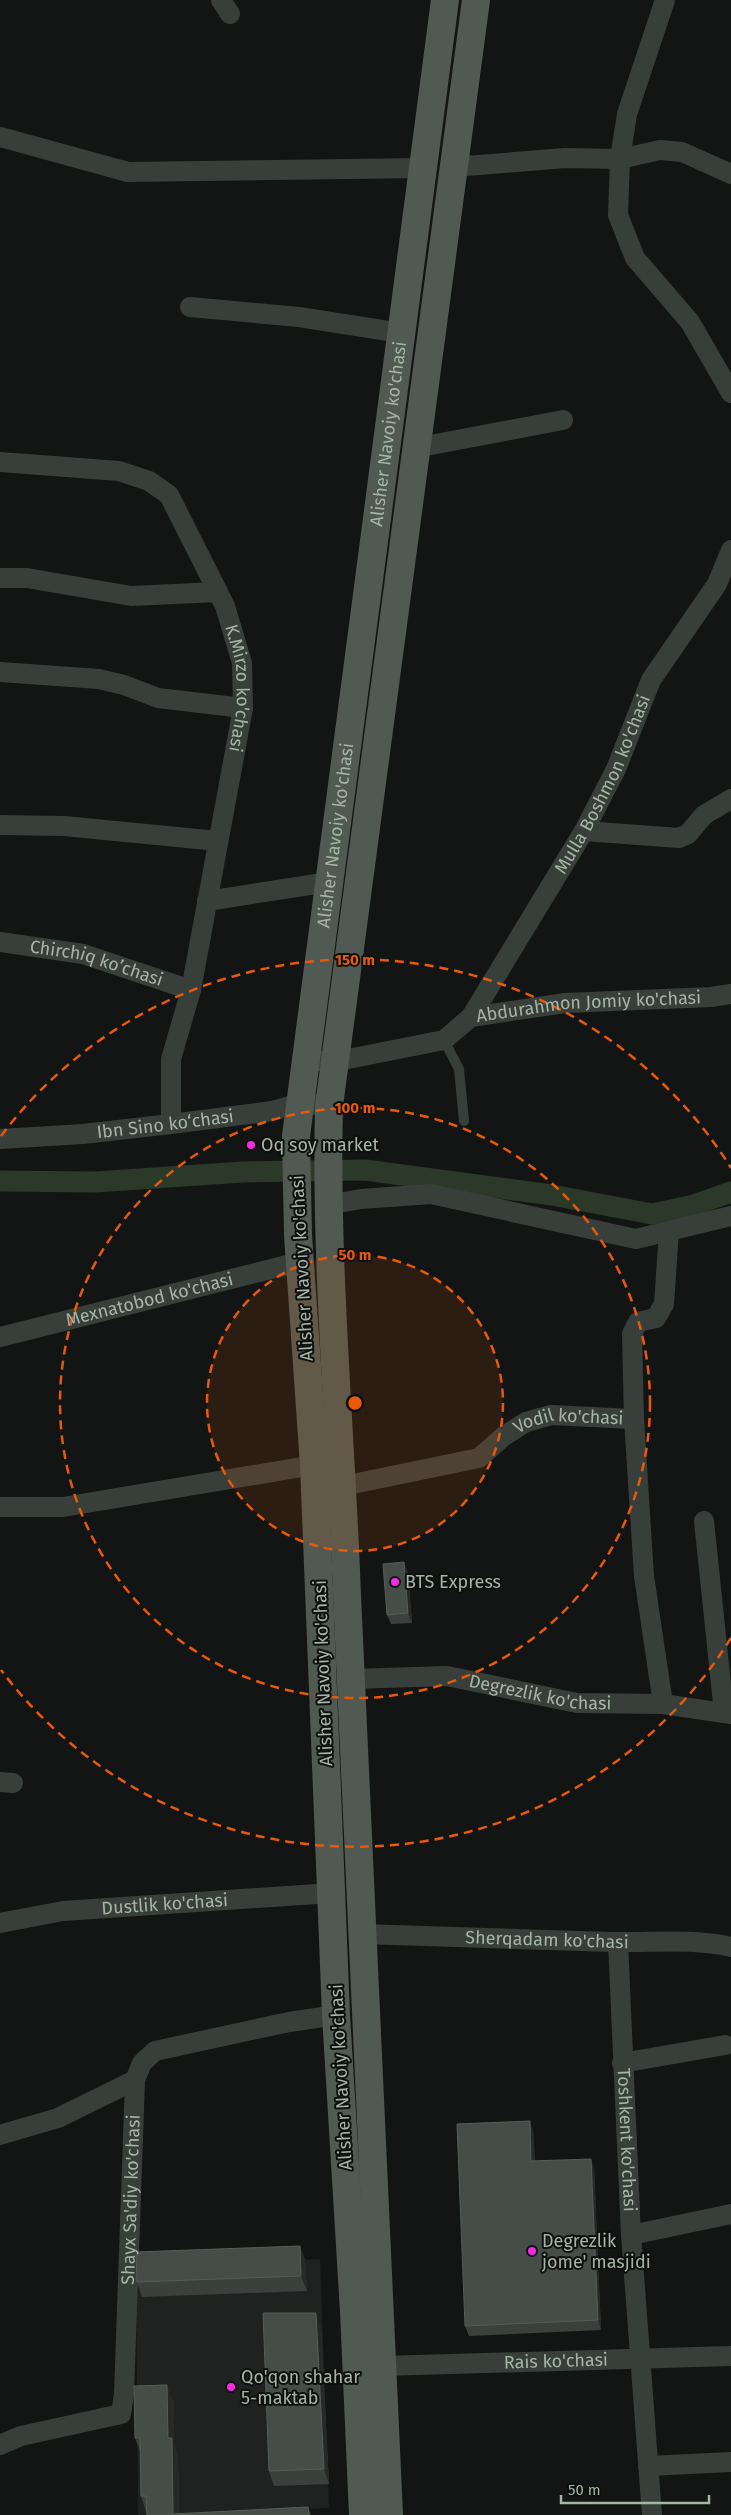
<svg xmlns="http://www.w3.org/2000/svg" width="731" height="2515" font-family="'Fira Sans',sans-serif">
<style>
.built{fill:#1f2220}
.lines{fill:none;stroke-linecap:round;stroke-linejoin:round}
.canal{stroke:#2b3929;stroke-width:21}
.lane{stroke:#383f3a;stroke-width:10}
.street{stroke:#383f3a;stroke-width:20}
.primary{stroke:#505952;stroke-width:28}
.wall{fill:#3b403c}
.shaded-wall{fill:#262927}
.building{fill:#464c47;stroke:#555d56}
.ring{fill:none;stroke:#e8590c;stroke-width:2.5;stroke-dasharray:9 6}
.poi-dot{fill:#f42be2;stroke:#0e100f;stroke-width:2}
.labels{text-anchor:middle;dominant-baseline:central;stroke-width:4;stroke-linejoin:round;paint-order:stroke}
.street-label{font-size:18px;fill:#a4b5a6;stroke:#0e100f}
.poi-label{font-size:18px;fill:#a4b5a6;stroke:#0e100f;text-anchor:start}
.centre{fill:#e8590c;stroke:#0e100f;stroke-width:2.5}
.ring-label{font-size:15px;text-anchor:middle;font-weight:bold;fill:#e8590c;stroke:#0e100f;stroke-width:4;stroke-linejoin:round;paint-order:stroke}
</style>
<rect width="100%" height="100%" fill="#131514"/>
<!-- built -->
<polygon class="built" points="320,2259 329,2508 138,2515 136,2265"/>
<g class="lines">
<!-- canal -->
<polyline class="canal" points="0,1181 95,1182 243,1172 365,1170 552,1195 652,1214 694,1205 731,1192"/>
<!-- lane -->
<polyline class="lane" points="444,1040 459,1069 464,1121"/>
<!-- street -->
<g class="street">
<polyline points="221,0 230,14"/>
<polyline points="665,0 627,114 620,159 618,215 635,258 690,322 731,393"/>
<polyline points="0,137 128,172 423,168"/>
<polyline points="454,167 565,158 620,159 660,150 682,152 731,174"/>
<polyline points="190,307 299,317 401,333"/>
<polyline points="415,448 563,420"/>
<path id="s1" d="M0,462L119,471L149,481L169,495L225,606L242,663L243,708L191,990L171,1059V1124"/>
<polyline points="0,578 27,578 131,596 218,592"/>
<polyline points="0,672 99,679 124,685 158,698 243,708"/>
<polyline points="0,825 64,826 218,841"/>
<polyline points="584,831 679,838 688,834 704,815 731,799"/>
<polyline points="207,901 329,882"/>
<path id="s2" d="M0,942L83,954L191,990"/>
<path id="s3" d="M471,1017L584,831L616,769L651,680L717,584L731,550"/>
<path id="s4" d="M306,1060L333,1062L444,1040L471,1017L565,1003L711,997L731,994"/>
<path id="s5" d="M0,1139L83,1134L171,1124L272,1111L300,1103L329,1106"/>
<polyline points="327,1205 361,1199 431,1194 636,1239 731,1216"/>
<path id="s6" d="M0,1337L299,1262"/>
<polyline points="634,1419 644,1576 663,1704"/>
<path id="s7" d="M343,1486L479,1458L504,1436L526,1422L551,1415L634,1419L632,1334L638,1322L656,1318L664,1304L669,1231"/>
<polyline points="0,1507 63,1507 314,1465"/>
<polyline points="704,1521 724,1713"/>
<path id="s8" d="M351,1679L447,1676L577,1703L663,1704L731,1714"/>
<polyline points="0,1782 13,1783"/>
<path id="s9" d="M0,1923L63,1911L331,1893"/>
<path id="s10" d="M362,1934C446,1937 530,1939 613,1942C654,1943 691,1938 731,1947"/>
<path id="s11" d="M618,1942L631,2235L652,2515"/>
<polyline points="622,2063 725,2045"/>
<polyline points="0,2135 58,2118 135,2080"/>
<polyline points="631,2235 731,2214"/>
<path id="s12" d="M382,2366L731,2356"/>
<path id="s13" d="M0,2445L21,2436L121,2414L124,2394L135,2080L142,2063L155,2051L289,2022L336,2015"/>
<polyline points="648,2466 731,2462"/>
</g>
<!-- primary -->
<g class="primary">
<path id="s14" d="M363,2515L354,2311L336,2015L314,1465L298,1235L296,1136L445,0"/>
<path d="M389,2515C373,2208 360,1901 347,1595C341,1432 325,1269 329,1106L476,0"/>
</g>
</g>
<!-- wall -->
<g class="wall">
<polygon points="408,1572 412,1623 391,1624 387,1615"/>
<polygon points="533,2131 535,2161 594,2168 601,2330 469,2336 465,2326"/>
<polygon points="300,2246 305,2260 307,2291 142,2297 137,2282"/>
<polygon points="321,2327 329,2484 274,2486 269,2471"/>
<polygon points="174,2403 174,2445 178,2455 179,2514 308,2507 311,2515 147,2515 141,2496 140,2451 135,2438"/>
</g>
<!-- shaded-wall -->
<g class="shaded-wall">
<polygon points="404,1562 408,1572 412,1623 408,1613"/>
<polygon points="530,2121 533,2131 535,2171 531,2161"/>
<polygon points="591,2159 594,2168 601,2330 598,2320"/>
<polygon points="300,2246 305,2260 307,2291 301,2276"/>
<polygon points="316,2313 321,2327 329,2484 324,2469"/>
<polygon points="167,2385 174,2403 174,2445 178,2455 179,2515 173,2514 168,2438"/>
</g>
<!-- building -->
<g class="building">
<polygon points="404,1562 408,1613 387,1615 383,1564"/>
<polygon points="530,2121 531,2161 591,2159 598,2320 465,2326 457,2124"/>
<polygon points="300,2246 301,2276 137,2282 136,2252"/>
<polygon points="263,2313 316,2313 324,2469 269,2471"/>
<polygon points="167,2385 168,2438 172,2438 173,2514 308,2507 309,2515 147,2515 146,2496 141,2496 140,2437 135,2438 134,2386"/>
</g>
<!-- distance rings -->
<circle cx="355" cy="1403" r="148" fill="#e8590c" fill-opacity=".12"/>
<g class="ring">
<circle cx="355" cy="1403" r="148"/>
<circle cx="355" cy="1403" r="295"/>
<path d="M731 1638A443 443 0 0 1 1 1670M1 1136A443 443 0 0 1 731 1168"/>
</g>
<!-- markers -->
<g class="poi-dot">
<circle cx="251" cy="1145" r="5"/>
<circle cx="395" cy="1582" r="5"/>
<circle cx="532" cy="2251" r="5"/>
<circle cx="231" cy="2387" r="5"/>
</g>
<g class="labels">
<!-- street labels -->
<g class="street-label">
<text stroke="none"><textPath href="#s14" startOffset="2089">Alisher Navoiy ko'chasi</textPath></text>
<text stroke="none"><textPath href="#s1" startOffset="384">K.Mirzo ko'chasi</textPath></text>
<text stroke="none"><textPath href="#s3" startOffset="268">Mulla Boshmon ko'chasi</textPath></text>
<text stroke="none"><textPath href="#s14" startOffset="1684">Alisher Navoiy ko'chasi</textPath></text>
<text stroke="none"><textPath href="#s2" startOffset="99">Chirchiq ko’chasi</textPath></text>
<text stroke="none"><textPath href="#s4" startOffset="294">Abdurahmon Jomiy ko'chasi</textPath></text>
<text stroke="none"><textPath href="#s5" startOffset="166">Ibn Sino ko‘chasi</textPath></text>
<text transform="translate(302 1268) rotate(-93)">Alisher Navoiy ko'chasi</text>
<text stroke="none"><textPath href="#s6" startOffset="154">Mexnatobod ko'chasi</textPath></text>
<text stroke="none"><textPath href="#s7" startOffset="241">Vodil ko'chasi</textPath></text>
<text transform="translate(323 1673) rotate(-92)">Alisher Navoiy ko'chasi</text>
<text stroke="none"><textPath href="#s8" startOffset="191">Degrezlik ko'chasi</textPath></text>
<text stroke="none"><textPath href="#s9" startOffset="166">Dustlik ko'chasi</textPath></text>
<text stroke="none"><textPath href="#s10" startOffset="185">Sherqadam ko'chasi</textPath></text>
<text transform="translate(341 2077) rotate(-93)">Alisher Navoiy ko'chasi</text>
<text stroke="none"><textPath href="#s11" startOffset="198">Toshkent ko'chasi</textPath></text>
<text stroke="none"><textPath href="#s13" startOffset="340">Shayx Sa'diy ko'chasi</textPath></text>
<text stroke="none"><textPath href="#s12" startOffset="174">Rais ko'chasi</textPath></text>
</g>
<!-- poi labels -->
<g class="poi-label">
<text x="261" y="1145">Oq soy market</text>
<text x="405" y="1582">BTS Express</text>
<text x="542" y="2241">Degrezlik<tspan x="542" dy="21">jome' masjidi</tspan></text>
<text x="241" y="2377">Qo'qon shahar<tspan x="241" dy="21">5-maktab</tspan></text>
</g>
</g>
<circle cx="355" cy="1403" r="8" class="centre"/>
<g class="ring-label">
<text x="355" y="965">150 m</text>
<text x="355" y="1113">100 m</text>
<text x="355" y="1260">50 m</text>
</g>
<!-- scale -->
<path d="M561 2495v8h148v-8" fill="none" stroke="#a4b5a6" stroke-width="2.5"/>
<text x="568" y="2495" font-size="15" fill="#a4b5a6" stroke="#0e100f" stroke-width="4" paint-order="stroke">50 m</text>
</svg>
